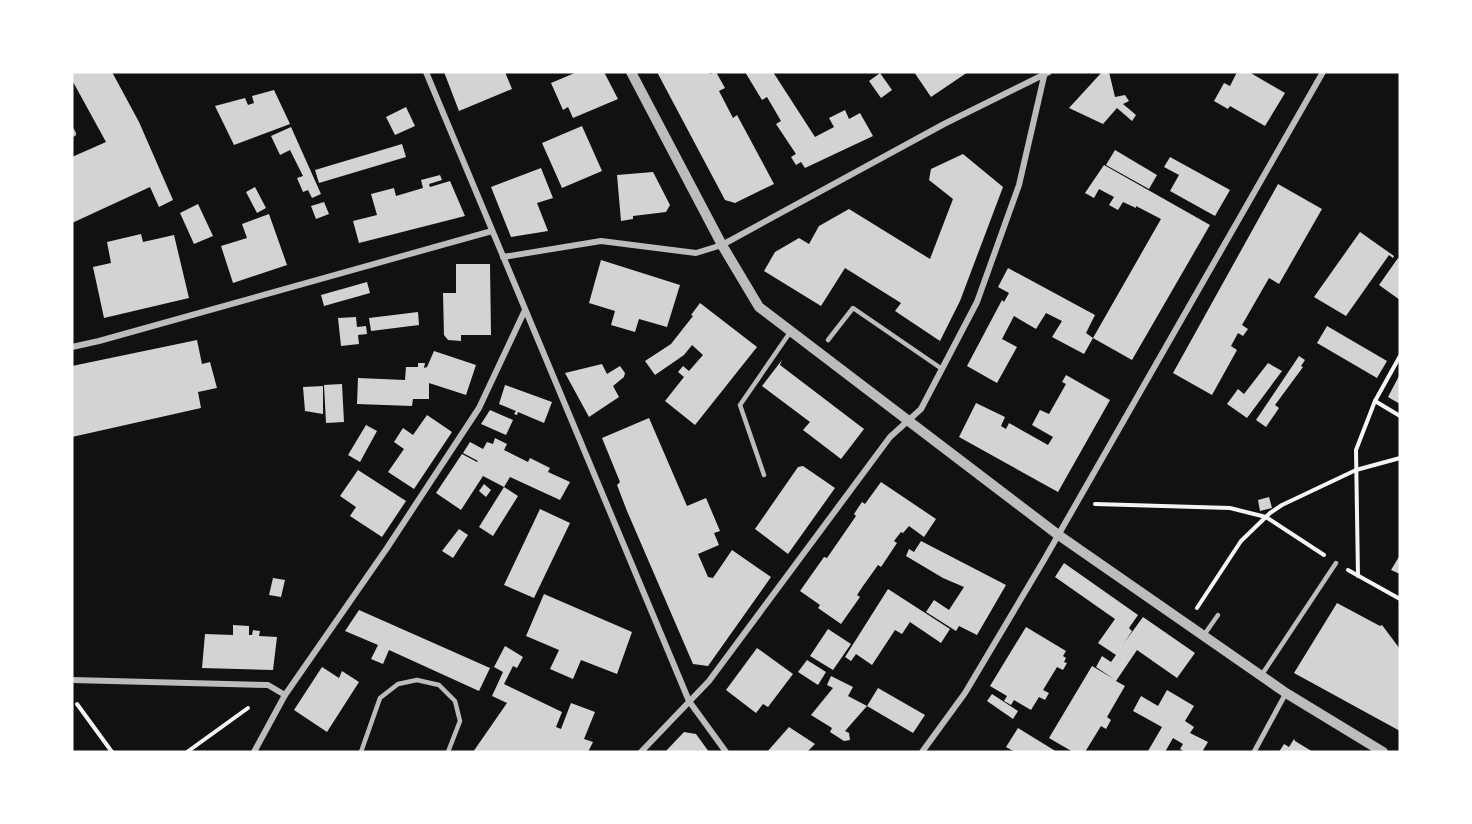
<svg xmlns="http://www.w3.org/2000/svg" width="1472" height="824" font-family="'Open Sans',sans-serif">
<style>
.building{fill:#d3d3d3}
.lines{fill:none;stroke-linecap:round;stroke-linejoin:round}
.path{stroke:#f5f5f5;stroke-width:4}
.service{stroke:#bcbcbc;stroke-width:4.5}
.pedestrian{stroke:#bcbcbc;stroke-width:5}
.minor{stroke:#bcbcbc;stroke-width:6}
.tertiary{stroke:#bcbcbc;stroke-width:10}
</style>
<rect width="100%" height="100%" fill="#111"/>
<!-- building -->
<g class="building">
<polygon points="72,72 112,72 139,122 173,200 159,207 150,187 72,223 72,157 106,142 72,80"/>
<polygon points="444,72 505,72 512,89 459,111"/>
<polygon points="577,72 604,72 618,99 573,118 568,107 563,110 551,83"/>
<polygon points="657,72 709,72 710,74 716,72 725,88 719,91 733,118 737,115 774,184 735,203 725,200"/>
<polygon points="745,72 773,72 815,137 834,127 829,118 845,110 849,119 860,113 873,136 805,168 801,162 796,165 791,157 796,154 776,124 781,121 767,97 762,100"/>
<polygon points="914,72 968,72 931,97"/>
<polygon points="1102,72 1109,72 1115,97 1125,95 1129,101 1123,104 1136,115 1132,121 1117,108 1103,124 1069,108"/>
<polygon points="1237,72 1249,72 1285,93 1265,126 1230,106 1228,109 1214,101 1224,83 1230,86"/>
<polygon points="880,73 892,90 881,98 869,81"/>
<polygon points="274,90 290,124 234,145 215,106 245,98 248,105 254,103 252,96"/>
<polygon points="406,107 415,126 395,135 386,117"/>
<polygon points="582,126 602,171 562,188 542,143"/>
<polygon points="291,127 321,194 312,198 308,190 303,192 297,178 303,176 290,150 280,155 271,136"/>
<polygon points="402,144 406,157 319,183 315,170"/>
<polygon points="1115,150 1157,175 1149,189 1106,165"/>
<polygon points="963,154 1003,187 960,301 940,341 895,311 901,303 845,268 821,306 764,271 775,252 799,238 809,244 819,226 849,209 930,259 953,199 929,180 931,169"/>
<polygon points="1170,157 1230,190 1215,216 1170,191 1179,175 1164,167"/>
<polygon points="1104,165 1210,225 1132,360 1093,338 1161,219 1136,206 1136,208 1123,202 1118,210 1109,205 1114,197 1099,189 1094,198 1085,193"/>
<polygon points="541,168 553,198 537,203 548,231 511,237 491,187"/>
<polygon points="653,172 670,205 666,212 633,216 633,219 621,221 617,175"/>
<polygon points="440,175 442,180 429,184 430,187 450,181 465,216 359,243 353,221 377,215 371,194 394,188 396,196 423,188 421,180"/>
<polygon points="1278,184 1322,209 1279,284 1269,278 1242,325 1248,329 1243,336 1238,333 1231,346 1237,350 1212,395 1173,373"/>
<polygon points="255,187 266,208 257,213 246,192"/>
<polygon points="324,202 329,214 316,219 311,206"/>
<polygon points="198,204 213,236 194,244 180,213"/>
<polygon points="269,214 287,265 233,283 221,246 247,238 242,224"/>
<polygon points="1360,232 1394,256 1393,258 1389,255 1346,316 1314,297"/>
<polygon points="141,234 143,242 174,235 189,298 104,318 93,267 111,263 107,242"/>
<polygon points="1398,258 1400,260 1400,300 1379,285"/>
<polygon points="601,260 680,285 667,327 639,319 635,332 611,325 615,311 589,303"/>
<polygon points="456,264 490,264 491,335 461,335 461,341 448,340 444,335 443,293 456,293"/>
<polygon points="1008,268 1095,315 1086,333 1093,338 1084,354 1052,337 1062,321 1046,313 1036,329 1014,316 1002,339 1017,347 997,383 967,366 1002,300 1004,302 1009,293 998,287"/>
<polygon points="367,282 370,293 324,306 321,295"/>
<polygon points="700,303 757,347 695,425 665,401 684,377 678,372 683,366 689,371 703,355 692,345 684,355 655,375 645,361 671,344 693,316 691,315"/>
<polygon points="418,312 419,325 371,331 369,318"/>
<polygon points="356,317 357,327 366,326 367,334 358,335 359,344 341,346 338,318"/>
<polygon points="1327,326 1387,361 1377,378 1317,343"/>
<polygon points="197,340 202,364 210,362 217,388 198,392 201,408 72,437 72,366"/>
<polygon points="434,351 476,365 466,395 429,383 429,399 413,399 412,406 357,404 358,378 405,380 406,367 418,367 418,363 425,363 424,368 427,367"/>
<polygon points="1299,356 1305,360 1301,366 1303,367 1275,405 1279,408 1266,427 1256,420"/>
<polygon points="782,360 780,365 864,429 841,459 803,430 810,422 762,386"/>
<polygon points="1268,363 1282,371 1247,418 1227,404 1238,389 1244,394"/>
<polygon points="602,364 607,374 620,366 625,373 624,377 613,386 619,397 589,417 565,373"/>
<polygon points="1400,374 1400,404 1388,397"/>
<polygon points="1066,375 1110,400 1058,492 959,437 976,403 1005,417 1001,426 1006,429 1009,423 1048,445 1053,437 1032,425 1040,410 1049,414 1066,384 1062,382"/>
<polygon points="342,384 344,422 326,423 324,385"/>
<polygon points="505,385 552,402 544,423 518,412 517,415 514,414 516,411 499,404"/>
<polygon points="323,386 323,414 305,411 303,387"/>
<polygon points="490,410 513,420 506,435 481,424"/>
<polygon points="427,415 452,432 414,489 388,472 404,449 394,442 403,428 413,435"/>
<polygon points="649,418 687,506 706,498 720,531 714,533 719,545 698,554 708,577 713,578 732,550 771,577 708,666 693,664 627,511 617,485 620,482 602,438"/>
<polygon points="366,425 377,431 360,462 348,455"/>
<polygon points="495,438 507,444 504,450 528,462 530,458 550,468 548,472 570,482 560,500 510,477 504,487 518,496 493,536 479,527 504,487 483,476 461,510 436,493 462,454 477,462 478,461 463,453 470,442 483,449 487,442 493,444"/>
<polygon points="803,466 835,488 788,554 755,529 798,467"/>
<polygon points="358,470 406,501 382,537 350,516 356,507 340,496"/>
<polygon points="881,482 936,519 924,537 909,526 903,533 901,532 894,541 897,543 881,567 878,565 863,586 857,595 860,597 841,624 818,608 820,605 800,591 824,557 827,558 856,516 854,514 862,502 865,504"/>
<polygon points="484,484 491,490 486,497 479,491"/>
<polygon points="1269,497 1272,508 1260,511 1258,500"/>
<polygon points="540,509 570,523 534,598 504,585"/>
<polygon points="459,529 468,535 453,558 442,551"/>
<polygon points="921,541 1006,585 977,635 959,626 956,631 926,612 934,600 949,610 964,587 943,578 906,556 909,549 914,552"/>
<polygon points="1400,555 1400,574 1391,570"/>
<polygon points="1064,563 1138,615 1129,628 1132,631 1124,643 1143,617 1195,653 1177,678 1137,650 1116,681 1125,686 1107,717 1111,720 1106,729 1101,726 1085,752 1073,752 1049,738 1092,666 1114,679 1096,667 1102,656 1111,662 1116,655 1098,643 1115,619 1055,577"/>
<polygon points="273,578 285,580 281,597 269,595"/>
<polygon points="888,589 950,629 941,643 910,622 902,634 895,630 872,665 856,654 851,661 845,657"/>
<polygon points="544,594 632,632 617,674 581,660 573,679 550,669 559,650 526,636"/>
<polygon points="1337,603 1380,626 1382,625 1400,649 1400,731 1294,673"/>
<polygon points="359,610 490,668 479,691 389,650 383,664 371,659 378,645 345,631"/>
<polygon points="233,625 249,626 249,635 252,635 253,630 260,631 259,636 277,637 273,670 202,668 205,634 233,635"/>
<polygon points="1026,627 1066,651 1063,656 1066,658 1064,662 1067,663 1063,670 1057,667 1043,690 1049,693 1045,700 1039,697 1031,710 1014,700 1011,705 1004,701 1007,696 990,686"/>
<polygon points="828,629 851,644 833,670 810,656"/>
<polygon points="505,646 523,657 517,668 513,666 504,684 562,712 556,727 561,729 571,703 595,712 584,739 593,742 588,752 473,752 507,703 492,696 503,672 494,667"/>
<polygon points="757,648 793,674 768,707 763,704 756,713 726,690"/>
<polygon points="807,660 826,672 818,685 798,672"/>
<polygon points="322,667 339,678 342,671 359,682 327,732 294,710"/>
<polygon points="831,676 853,687 848,696 867,706 845,731 849,733 850,740 844,741 830,732 832,728 811,715 833,688 827,685"/>
<polygon points="878,688 925,715 913,733 867,706"/>
<polygon points="1167,690 1194,706 1185,721 1194,727 1190,733 1208,742 1202,752 1185,752 1180,749 1183,744 1173,738 1165,752 1148,751 1162,727 1133,711 1141,696 1158,706"/>
<polygon points="992,694 1018,711 1013,719 987,701"/>
<polygon points="789,727 815,744 807,752 767,752"/>
<polygon points="1018,728 1057,752 1015,752 1006,747"/>
<polygon points="684,732 696,734 709,752 665,752"/>
<polygon points="1294,739 1295,741 1313,752 1279,752 1284,744 1289,747"/>
</g>
<g class="lines">
<!-- path -->
<g class="path">
<polyline points="1375,401 1400,416"/>
<polyline points="1095,504 1230,508 1266,517 1324,555"/>
<polyline points="1348,570 1400,599"/>
<polyline points="1358,576 1356,450 1375,401 1400,356"/>
<polyline points="1197,608 1241,541 1270,513 1282,505 1356,470 1400,458"/>
<polyline points="77,704 112,752"/>
<polyline points="187,752 248,708"/>
</g>
<!-- service -->
<g class="service">
<polyline points="72,130 74,134 72,135"/>
<polyline points="828,340 853,308 942,369"/>
<polyline points="764,475 740,405 791,331"/>
<polyline points="1204,635 1218,615"/>
<polyline points="1261,676 1336,563"/>
<polyline points="361,752 380,698 398,684 417,680 439,685 455,701 460,721 448,752"/>
</g>
<!-- pedestrian -->
<polyline class="pedestrian" points="1254,752 1286,693"/>
<!-- minor -->
<g class="minor">
<polyline points="426,72 689,701 726,752"/>
<polyline points="503,257 601,241 696,253 722,245 944,124 1049,72"/>
<polyline points="72,347 99,341 492,231"/>
<polyline points="72,680 268,685 285,695"/>
<polyline points="254,752 285,695 387,548 479,408 525,310"/>
<polyline points="641,752 709,681 890,437 921,409 977,302 1019,185 1045,72"/>
<polyline points="922,752 965,693 1044,560 1323,72"/>
</g>
<!-- tertiary -->
<polyline class="tertiary" points="631,72 722,245 759,307 1057,534 1286,693 1383,752"/>
</g>
<!-- border -->
<rect width="1472" height="824" fill="none" stroke="#ffffff" stroke-width="147"/>
</svg>
